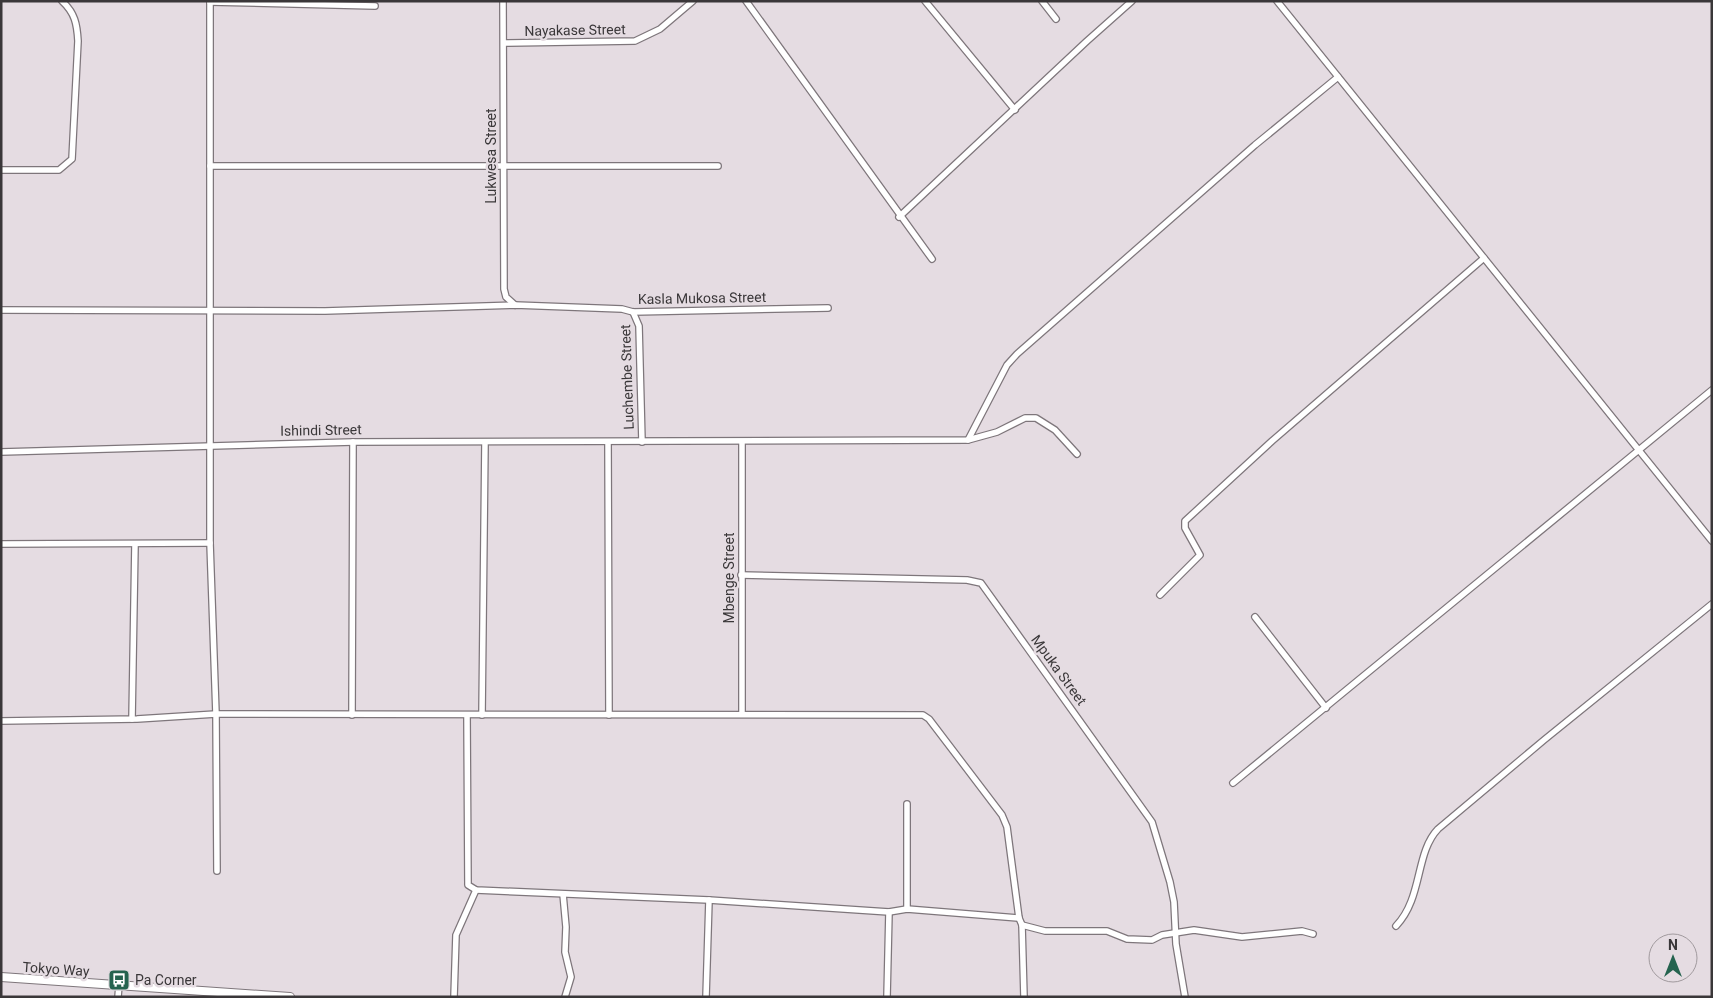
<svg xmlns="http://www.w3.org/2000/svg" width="1713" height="998" font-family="Roboto,sans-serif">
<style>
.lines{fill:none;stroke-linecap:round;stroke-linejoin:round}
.street-casing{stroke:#7e767b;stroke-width:8}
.secondary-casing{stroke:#7e767b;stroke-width:10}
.street{stroke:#fff;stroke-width:5.5}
.secondary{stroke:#fff;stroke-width:8}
.labels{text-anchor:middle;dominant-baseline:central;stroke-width:5;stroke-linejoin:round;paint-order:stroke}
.street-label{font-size:14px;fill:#3a3739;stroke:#e5dce2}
.poi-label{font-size:14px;fill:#3a3739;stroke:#e5dce2;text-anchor:start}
</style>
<rect width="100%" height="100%" fill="#e5dce2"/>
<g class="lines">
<!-- street casing -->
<g class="street-casing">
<g id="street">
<polyline points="210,1 210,543 216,714 217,871"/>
<polyline points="503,1 504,289 506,297 515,305"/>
<polyline points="746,1 932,259"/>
<polyline points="925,1 1015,110"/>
<polyline points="1042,1 1056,19"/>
<polyline points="1277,1 1712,541"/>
<polyline points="210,2 375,6"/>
<polyline points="504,43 635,41 660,29 693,1"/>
<polyline points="210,166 718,166"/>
<path d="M1,170H59L72,159L78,41C77,24 75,13 62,1"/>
<polyline points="899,217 1087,41 1132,1"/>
<polyline points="1,310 325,311 515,305 622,309 633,312 828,308"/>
<polyline points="633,312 639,326 642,442"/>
<polyline points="968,440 997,432 1025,418 1036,418 1055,430 1077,454"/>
<polyline points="608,442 609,715"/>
<polyline points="1,452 353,442 968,440 1007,365 1017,354 1255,145 1338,77"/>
<polyline points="1,544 210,543"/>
<polyline points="741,575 967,580 981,583 1152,822 1170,882 1174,902 1176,944 1185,997"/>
<polyline points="1160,595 1200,555 1185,528 1185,521 1272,441 1484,258"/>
<polyline points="1255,617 1326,708"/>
<polyline points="742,714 742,442"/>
<polyline points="352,715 353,442"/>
<polyline points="467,715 468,885 476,890 709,900 889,912 907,909 1019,918"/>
<polyline points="482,715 485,442"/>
<polyline points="132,719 135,544"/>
<polyline points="1,721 137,719 216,714 923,715 929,719 1002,815 1007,827 1019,918 1022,925 1024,997"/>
<polyline points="1233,783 1712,390"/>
<polyline points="907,804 907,909"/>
<polyline points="563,894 566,927 565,952 571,977 565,997"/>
<polyline points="1022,925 1045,931 1107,931 1127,939 1152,940 1162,935 1194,930 1242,937 1302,931 1313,934"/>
<path d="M1396,926C1423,898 1415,853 1438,829L1544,740L1712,604"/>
<polyline points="118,997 119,985"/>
<polyline points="454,997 456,935 476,890"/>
<polyline points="706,997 709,900"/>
<polyline points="887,997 889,912"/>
</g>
</g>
<!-- secondary casing -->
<g class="secondary-casing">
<polyline id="secondary" points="1,977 290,997"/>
</g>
<!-- street -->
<use href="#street" class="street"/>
<!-- secondary -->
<use href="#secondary" class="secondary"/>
</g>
<!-- icons -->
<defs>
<g id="bus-square" transform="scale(1.125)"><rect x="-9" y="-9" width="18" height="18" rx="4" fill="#25634f" stroke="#e5dce2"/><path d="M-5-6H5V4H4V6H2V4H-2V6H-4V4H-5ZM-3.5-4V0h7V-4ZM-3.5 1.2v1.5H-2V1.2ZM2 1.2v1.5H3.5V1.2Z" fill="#fff"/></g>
</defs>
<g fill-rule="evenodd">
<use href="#bus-square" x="119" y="980"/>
</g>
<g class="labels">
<!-- street labels -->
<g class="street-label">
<text transform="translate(575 30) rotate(-1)">Nayakase Street</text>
<text transform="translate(491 156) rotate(-90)">Lukwesa Street</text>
<text transform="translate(702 298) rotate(-1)">Kasla Mukosa Street</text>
<text transform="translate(627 377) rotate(-92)">Luchembe Street</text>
<text transform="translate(321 430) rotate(-1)">Ishindi Street</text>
<text transform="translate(729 578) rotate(-90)">Mbenge Street</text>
<text transform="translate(1059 670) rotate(54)">Mpuka Street</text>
<text transform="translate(56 969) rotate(4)">Tokyo Way</text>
</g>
<!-- poi labels -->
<g class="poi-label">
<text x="135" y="980">Pa Corner</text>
</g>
</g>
<!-- border -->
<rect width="1713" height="998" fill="none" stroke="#3a3739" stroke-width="5"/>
<!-- north arrow -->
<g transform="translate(1673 958)"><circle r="24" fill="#e5dce2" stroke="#a19a9e"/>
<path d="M0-4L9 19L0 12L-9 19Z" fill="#25634f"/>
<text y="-8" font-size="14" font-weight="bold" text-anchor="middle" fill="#3a3739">N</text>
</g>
</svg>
